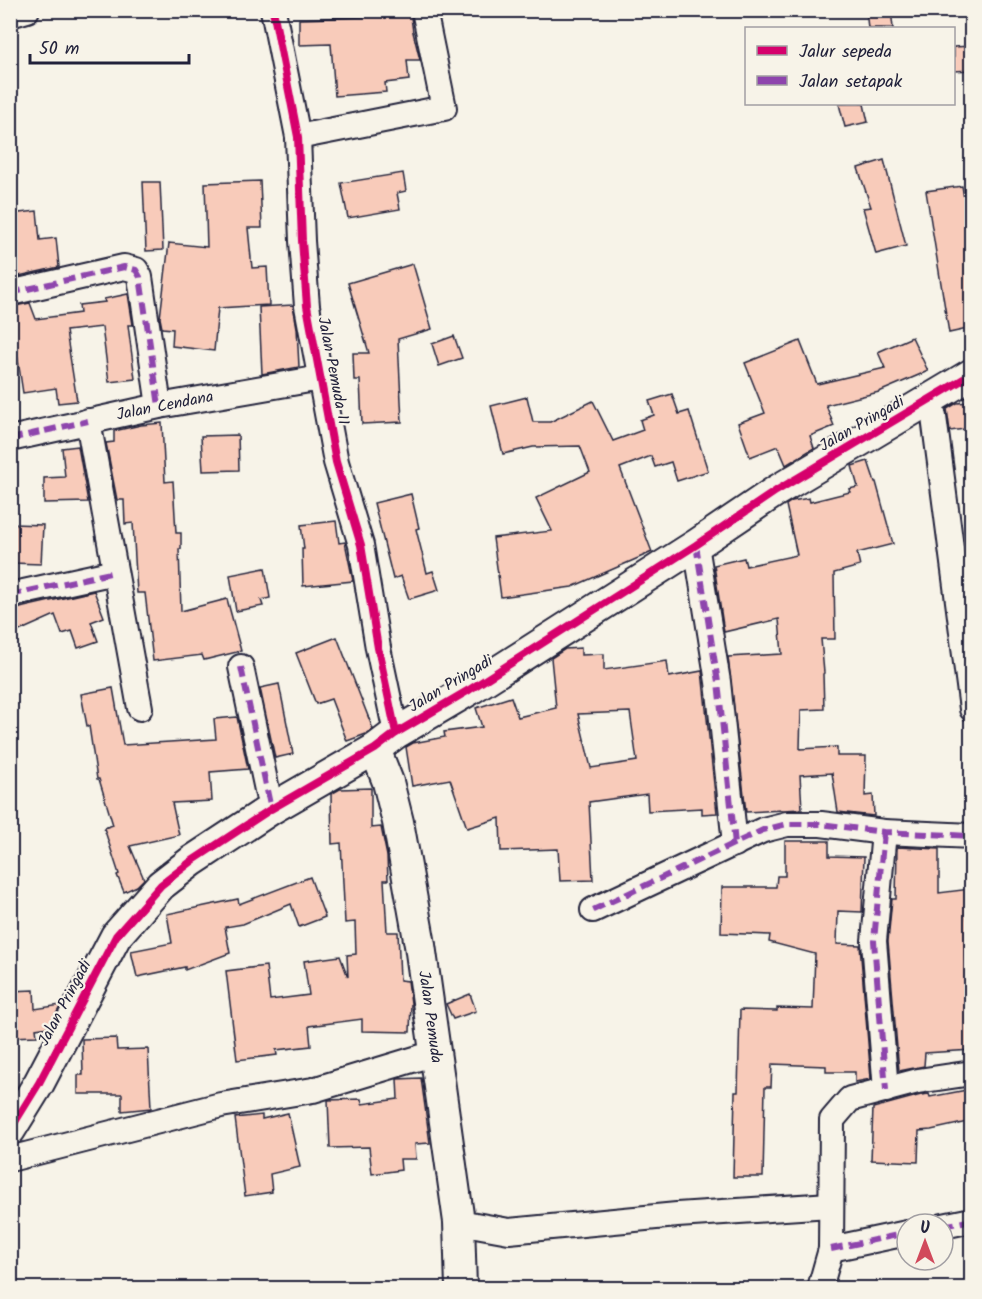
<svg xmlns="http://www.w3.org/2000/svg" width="982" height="1299" font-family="Kalam,sans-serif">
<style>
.building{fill:#f8cbba;stroke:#22223b;stroke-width:1.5;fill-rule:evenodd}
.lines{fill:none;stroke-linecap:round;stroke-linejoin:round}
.minor-casing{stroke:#22223b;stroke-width:28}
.tertiary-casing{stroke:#22223b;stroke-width:34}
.minor{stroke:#f7f3e8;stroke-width:24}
.tertiary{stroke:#f7f3e8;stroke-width:30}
.quiet{stroke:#8e44ad;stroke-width:6;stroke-dasharray:12 6;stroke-linecap:butt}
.cycleway-casing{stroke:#f7f3e8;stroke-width:11}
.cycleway{stroke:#d6006c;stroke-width:8}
.labels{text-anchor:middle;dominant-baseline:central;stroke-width:4.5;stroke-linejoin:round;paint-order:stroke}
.street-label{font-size:16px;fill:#22223b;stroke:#f7f3e8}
</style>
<rect width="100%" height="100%" fill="#f7f3e8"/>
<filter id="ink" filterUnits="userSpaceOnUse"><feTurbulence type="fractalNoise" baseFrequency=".0167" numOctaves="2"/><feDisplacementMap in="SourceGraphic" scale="12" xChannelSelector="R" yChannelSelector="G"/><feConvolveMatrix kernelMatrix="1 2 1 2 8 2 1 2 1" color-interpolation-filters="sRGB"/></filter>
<g filter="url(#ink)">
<!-- building -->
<g class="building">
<polygon points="365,10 410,10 413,32 420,60 407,60 409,80 385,83 386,92 335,96 331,44 299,45 299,19 364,17"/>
<polygon points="866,10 891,10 893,28 868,28"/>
<polygon points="972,46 972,70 954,71 954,47"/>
<polygon points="839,104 864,104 868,122 845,127"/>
<polygon points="884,160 906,246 876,254 863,208 871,207 858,168"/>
<polygon points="403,173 406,191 397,193 400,209 348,218 341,183"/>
<polygon points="260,181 262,228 248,228 252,268 267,267 269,305 218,308 214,351 172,346 173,329 162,328 160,318 169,243 207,247 205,183"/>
<polygon points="143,182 160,182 163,250 146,251"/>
<polygon points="962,186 972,244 972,328 949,333 926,191"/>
<polygon points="37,211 40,240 56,238 59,267 10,278 10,214"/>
<polygon points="413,264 432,329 398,339 402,422 362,424 360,380 354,380 353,353 369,353 348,283"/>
<polygon points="128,294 133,325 128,325 135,379 109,382 102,327 66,331 77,401 58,403 56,388 23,393 14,334 10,334 10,307 30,303 36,319 80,313 79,305 105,302 104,299"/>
<polygon points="293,305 297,328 299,367 262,374 259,307"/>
<polygon points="454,336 462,358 439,366 432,344"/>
<polygon points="912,337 928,371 879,392 826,405 834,426 810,436 814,448 786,465 778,446 750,457 738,423 765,413 745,363 800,341 817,384 885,368 878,352"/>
<polygon points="672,394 679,414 689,411 708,471 677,481 671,462 655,467 651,456 620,468 652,552 572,587 501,597 493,538 552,531 536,498 590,472 580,446 533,447 503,454 491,406 527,397 533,422 550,422 593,401 613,441 643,430 640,420 654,415 649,401"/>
<polygon points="972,402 972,428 950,431 947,409 957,403"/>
<polygon points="162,423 165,482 173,481 176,533 181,533 181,549 179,549 181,611 227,599 241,651 204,660 202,655 153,661 145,593 137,593 133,523 125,524 124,500 117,500 106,443 114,442 114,431 141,425"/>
<polygon points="238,435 239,470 203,471 201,436"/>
<polygon points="78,446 88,502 44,503 44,478 65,477 62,448"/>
<polygon points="868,461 875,482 876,482 893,544 857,553 860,566 834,573 835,639 821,639 824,673 823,674 824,709 801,710 800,749 837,747 837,756 866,756 865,796 873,795 874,816 838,812 832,773 800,775 802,809 746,812 728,657 782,654 779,619 724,632 714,565 744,558 746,566 797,555 786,505 792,501 809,498 810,502 850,492 849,489 858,487 852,466"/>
<polygon points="411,494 419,528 416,529 427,573 433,571 439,590 409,599 401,576 393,579 374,503"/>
<polygon points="336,521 339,543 345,542 353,581 303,586 302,549 304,549 301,525"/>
<polygon points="13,524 43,525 41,564 12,563"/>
<polygon points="265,568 270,598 261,600 263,606 236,611 230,575"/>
<polygon points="94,591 104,617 91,622 98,641 78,648 72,631 62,634 55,615 10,635 10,611 24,607"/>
<polygon points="337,637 373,729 366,734 347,741 331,699 316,704 296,653"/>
<path d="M581,648V655L604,654V670L667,661L669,677L702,671L717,813L702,814V808L648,811L647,794L589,802L593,880L560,881L558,849L501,851L500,818L467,828L450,779L412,786L406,747L413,743L445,737L444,732L482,727L476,708L511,697L518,717L556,708L551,658L565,649ZM630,712L637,761L591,768L578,714Z"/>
<polygon points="279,684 293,754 275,758 260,688"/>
<polygon points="113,688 123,745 216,739 214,719 237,717 248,769 210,772 212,801 172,803 179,835 130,846 144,879 137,886 124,892 117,875 119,874 104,828 113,825 99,779 97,779 89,726 87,726 81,694"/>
<polygon points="371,788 371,828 381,827 387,856 388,880 384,880 387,932 398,932 400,980 408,981 411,1003 410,1032 362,1031 362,1019 309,1026 311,1046 276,1050 277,1055 237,1060 226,971 266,966 270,1000 309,995 304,961 340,956 348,977 347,955 356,954 355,922 345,923 341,843 332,844 331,794 340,789"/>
<polygon points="785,841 829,841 829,856 864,857 862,912 838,911 837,944 860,945 871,1079 855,1082 855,1072 826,1072 826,1066 772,1064 771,1087 765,1087 763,1177 733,1177 735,1092 738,1092 740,1010 777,1011 777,1008 813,1009 815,954 769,942 770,935 721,933 722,887 776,887 777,876 785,876"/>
<polygon points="897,847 939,849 939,893 970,889 972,907 972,913 967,913 970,947 965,947 968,982 972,982 972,1050 925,1053 924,1066 899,1071 888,941 892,899 896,899"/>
<polygon points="310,877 325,917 299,927 291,904 243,924 225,927 230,953 185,970 185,967 137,977 131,951 172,943 167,914 238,899 239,904"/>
<polygon points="34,990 35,1009 61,1005 49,1027 36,1029 37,1036 10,1037 10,991"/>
<polygon points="470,994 476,1011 453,1019 446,1004"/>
<polygon points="116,1038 117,1050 148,1049 151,1108 122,1111 122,1094 78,1094 78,1075 83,1075 82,1039"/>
<polygon points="421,1078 430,1143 415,1144 416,1159 400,1159 401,1170 372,1174 369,1147 330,1148 328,1100 361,1099 362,1104 398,1099 397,1079"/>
<polygon points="972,1089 972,1121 931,1130 919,1131 918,1162 871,1160 873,1108 921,1095 929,1094 930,1097"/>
<polygon points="288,1113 300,1167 270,1174 272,1192 245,1196 235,1118 262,1115 262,1119"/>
</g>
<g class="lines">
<!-- minor casing -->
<g class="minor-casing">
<g id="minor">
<polyline points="273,10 298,137 302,241 307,306 336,462 361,545 378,648 396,733"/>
<polyline points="10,15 27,10"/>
<polyline points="298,137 444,108 424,10"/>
<polyline points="10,293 124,267 136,270 140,277 159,406"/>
<polyline points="930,401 934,417 972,709"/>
<polyline points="88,421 140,708"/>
<polyline points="10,439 159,406 321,378"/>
<polyline points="696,545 718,682 735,844"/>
<polyline points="10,595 115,572"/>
<polyline points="241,667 271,809"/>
<polyline points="884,832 874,941 886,1090"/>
<polyline points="593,910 763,830 787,824 821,824 884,832 972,836"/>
<polyline points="10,1159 221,1105 313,1090 435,1053"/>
<polyline points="459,1222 509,1231 677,1215 830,1205"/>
<polyline points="943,1226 972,1220"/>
<polyline points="831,1249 907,1233"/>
<polyline points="820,1288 831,1249 832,1120 850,1099 918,1081 972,1073"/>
</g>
</g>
<!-- tertiary casing -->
<g class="tertiary-casing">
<g id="tertiary">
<polyline points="375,749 388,782 398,822 420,945 459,1222 461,1288"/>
<polyline points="10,1130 39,1083 116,936 161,885 192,861 271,809 375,749 396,733 469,690 696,545 776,491 972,374"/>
</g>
</g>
<!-- minor -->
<use href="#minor" class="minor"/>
<!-- tertiary -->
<use href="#tertiary" class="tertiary"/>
<!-- quiet -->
<g class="quiet">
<polyline points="10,293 124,267 136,270 140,277 159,406"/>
<polyline points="10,439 88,421"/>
<polyline points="696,545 718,682 735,844"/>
<polyline points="10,595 115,572"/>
<polyline points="241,667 271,809"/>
<polyline points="884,832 874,941 886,1090"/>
<polyline points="593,910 763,830 787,824 821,824 884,832 972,836"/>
<polyline points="943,1226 972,1220"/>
<polyline points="831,1249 907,1233"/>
</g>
<!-- cycleway casing -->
<g class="cycleway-casing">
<g id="cycleway">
<polyline points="273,10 298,137 302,241 307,306 336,462 361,545 378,648 396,733"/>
<polyline points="10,1130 39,1083 116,936 161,885 192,861 271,809 375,749 396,733 469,690 696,545 776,491 972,374"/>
</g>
</g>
<!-- cycleway -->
<use href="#cycleway" class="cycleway"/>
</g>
</g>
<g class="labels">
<!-- street labels -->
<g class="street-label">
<text transform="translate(333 371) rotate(79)">Jalan Pemuda II</text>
<text transform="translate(165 406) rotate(-11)">Jalan Cendana</text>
<text transform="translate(862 424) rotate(-30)">Jalan Pringadi</text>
<text transform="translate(451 684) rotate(-31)">Jalan Pringadi</text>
<text transform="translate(65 1003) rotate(-62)">Jalan Pringadi</text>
<text transform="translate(430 1017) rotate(82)">Jalan Pemuda</text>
</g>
</g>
<!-- margin -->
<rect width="982" height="1299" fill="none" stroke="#f7f3e8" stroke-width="36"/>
<rect x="18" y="18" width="946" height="1263" fill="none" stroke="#22223b" stroke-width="2" filter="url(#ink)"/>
<!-- legend -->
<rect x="745" y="27" width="210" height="78" fill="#f7f3e8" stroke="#a29fa3" stroke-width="1.5"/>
<rect x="757" y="46" width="30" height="9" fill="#d6006c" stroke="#a29fa3" stroke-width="1.5"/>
<text x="799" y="57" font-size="18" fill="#22223b">Jalur sepeda</text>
<rect x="757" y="76" width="30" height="9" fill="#8e44ad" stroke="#a29fa3" stroke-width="1.5"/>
<text x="799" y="87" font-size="18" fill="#22223b">Jalan setapak</text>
<!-- north arrow -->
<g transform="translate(925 1242)"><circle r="28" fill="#f7f3e8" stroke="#a29fa3" stroke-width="1.5"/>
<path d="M0-4.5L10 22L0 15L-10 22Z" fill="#d1495b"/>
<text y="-9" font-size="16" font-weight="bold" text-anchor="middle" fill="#22223b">U</text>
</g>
<!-- scale -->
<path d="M30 54v9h159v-9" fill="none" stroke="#22223b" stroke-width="3"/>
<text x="39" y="54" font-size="18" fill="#22223b" stroke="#f7f3e8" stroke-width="4.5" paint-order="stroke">50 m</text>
</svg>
